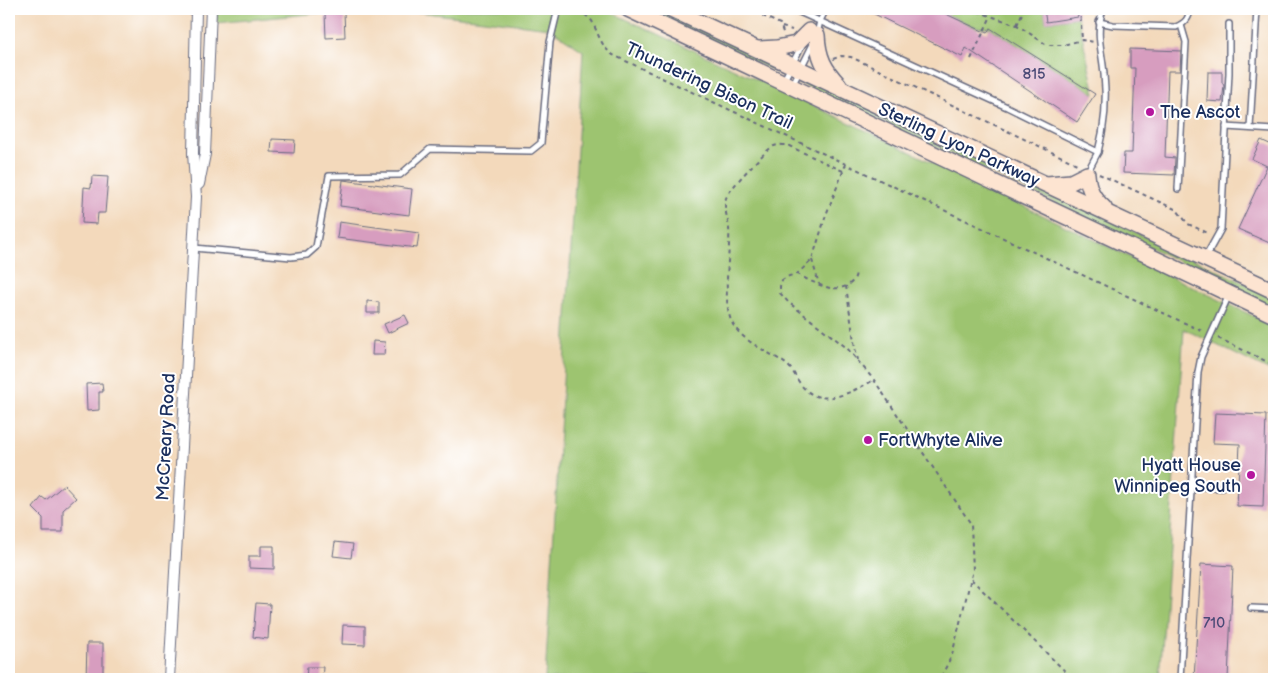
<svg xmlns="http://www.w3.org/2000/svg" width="1283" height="688" font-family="'Balsamiq Sans',sans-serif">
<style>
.green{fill:#9dc46f;stroke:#5c7a66}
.building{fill:#d79dbf}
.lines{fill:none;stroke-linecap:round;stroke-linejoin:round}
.lane-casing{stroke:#676a7f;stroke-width:8}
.street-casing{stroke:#676a7f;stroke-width:12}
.secondary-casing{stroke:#676a7f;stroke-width:18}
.path{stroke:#676a7f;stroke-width:2;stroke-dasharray:4 4;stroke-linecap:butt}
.lane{stroke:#fff;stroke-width:5}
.street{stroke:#fff;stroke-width:10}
.secondary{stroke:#fde4d1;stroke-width:15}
.poi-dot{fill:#b5179e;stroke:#fff;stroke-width:2}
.labels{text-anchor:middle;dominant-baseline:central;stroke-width:4;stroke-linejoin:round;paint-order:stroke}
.number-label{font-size:15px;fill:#4a4a76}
.street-label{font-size:18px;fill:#1b2f5e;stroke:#fff}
.poi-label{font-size:18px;fill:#1b2f5e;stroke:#fff;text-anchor:start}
</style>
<rect width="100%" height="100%" fill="#fff"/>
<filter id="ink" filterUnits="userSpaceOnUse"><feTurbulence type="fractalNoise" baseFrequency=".02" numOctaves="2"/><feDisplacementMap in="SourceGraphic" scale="10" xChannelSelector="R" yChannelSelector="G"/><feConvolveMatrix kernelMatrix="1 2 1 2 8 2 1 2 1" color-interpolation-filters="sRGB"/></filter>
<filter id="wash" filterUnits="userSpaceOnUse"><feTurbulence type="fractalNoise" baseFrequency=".0096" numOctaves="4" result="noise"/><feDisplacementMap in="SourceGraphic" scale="20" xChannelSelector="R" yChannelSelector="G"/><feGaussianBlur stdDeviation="1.12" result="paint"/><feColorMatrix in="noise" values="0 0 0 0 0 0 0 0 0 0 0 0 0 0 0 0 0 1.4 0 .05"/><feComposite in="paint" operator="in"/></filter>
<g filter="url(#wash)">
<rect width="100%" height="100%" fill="#f3d9bb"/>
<!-- green -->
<g class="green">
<polygon points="217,9 360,9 217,23"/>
<polygon points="394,9 604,9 823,110 1274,326 1274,373 1184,329 1160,679 545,679 583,51 549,28"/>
<polygon points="642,9 658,9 1274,297 1274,309 1158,251"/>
<polygon points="935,9 1044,9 1046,22 1078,17 1095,94 990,28 975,27"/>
</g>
<g id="blocks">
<!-- building -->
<g class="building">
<polygon points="864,9 935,9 987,33 990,28 1095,94 1077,122 966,48 962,57"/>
<polygon points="1044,9 1077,9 1078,17 1046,22"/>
<polygon points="344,12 345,37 326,38 325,13"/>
<polygon points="1130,49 1181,51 1180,71 1168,71 1165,157 1175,158 1174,175 1123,173 1124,153 1132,153 1135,68 1130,68"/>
<polygon points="1208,72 1222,72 1222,82 1224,86 1222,102 1207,101"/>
<polygon points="272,139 295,140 294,153 271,152"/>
<polygon points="1261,140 1274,146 1274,245 1238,229 1267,166 1252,159"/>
<polygon points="92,176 108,177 105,213 98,213 97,224 82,223 84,187 91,188"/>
<polygon points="343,180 412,189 409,215 340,206"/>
<polygon points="339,222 419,233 417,248 337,238"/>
<polygon points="367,301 379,302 379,313 367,313"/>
<polygon points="405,315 409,323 388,333 384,324"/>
<polygon points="373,341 385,342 384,355 372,355"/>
<polygon points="102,383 103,392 99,392 99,410 87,411 86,384"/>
<polygon points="1215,413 1266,415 1263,507 1237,506 1240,444 1213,443"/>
<polygon points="64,485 76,498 63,510 63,532 43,532 43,518 33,508 42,497 46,500"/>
<polygon points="335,542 353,544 351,558 333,556"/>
<polygon points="261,546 274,546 274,569 249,568 249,556 261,556"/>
<polygon points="1201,564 1233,566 1228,679 1194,679"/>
<polygon points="256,603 270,604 268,639 253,637"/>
<polygon points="343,625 365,626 365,645 342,644"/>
<polygon points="87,643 103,643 103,679 86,679"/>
<polygon points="307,667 323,667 322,679 306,679"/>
</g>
</g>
</g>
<g filter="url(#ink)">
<use href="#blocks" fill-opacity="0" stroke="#676a7f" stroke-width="1"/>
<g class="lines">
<!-- lane casing -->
<g class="lane-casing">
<g id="lane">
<polyline points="793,9 1007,107 1098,152 1087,173"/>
<path d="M1099,22L1113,25L1176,27C1185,23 1189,19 1190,9"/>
<polyline points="817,34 820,21 826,9"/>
<polyline points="783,82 802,45"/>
<polyline points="792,86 814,42"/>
<polyline points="1226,127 1274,130"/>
<polyline points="1250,128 1257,9"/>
<path d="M1098,152C1105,126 1107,101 1104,74C1102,49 1095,35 1103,9"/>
<polyline points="1178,189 1186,42 1181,25"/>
<polyline points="194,248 291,257 307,255 316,247 329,176 400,175 430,149 531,151 541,143 550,42 558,9"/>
<polyline points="1205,258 1221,229 1229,73 1229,24"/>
<polyline points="1191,486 1222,488"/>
<polyline points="1251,608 1274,609"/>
<polyline points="1180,679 1198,372 1201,357 1228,297"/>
</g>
</g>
<!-- street casing -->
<g class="street-casing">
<g id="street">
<polyline points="199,184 205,154 211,9"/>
<polyline points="169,679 196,197 193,153 196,9"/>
</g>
</g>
<!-- secondary casing -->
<g class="secondary-casing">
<g id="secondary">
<polyline points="628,9 1274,315"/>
<polyline points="671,9 1274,291"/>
<path d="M817,35C818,57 824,69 839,85"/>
<polyline points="759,49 777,48 796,44 809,31"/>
<path d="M1047,184L1071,182L1087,174C1088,189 1093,198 1104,208"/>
</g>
</g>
<!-- path -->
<g class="path">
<polyline points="579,9 592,21 600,39 605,48 613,55 1204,332"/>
<polyline points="748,9 780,24 784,35"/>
<polyline points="970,9 1017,25 1047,45 1063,45 1082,40 1094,42"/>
<polyline points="1080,9 1082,40"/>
<polyline points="1017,25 1024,9"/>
<polyline points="782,27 792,30"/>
<polyline points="833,59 841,56 851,57 1079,165"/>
<polyline points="971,59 991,16"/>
<polyline points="846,164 826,215 812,260 797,274 789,276 782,280 780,286 780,293 788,302 847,348 874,380 971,524 973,570 952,655 940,679"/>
<path d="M843,171L787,145C781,145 777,144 772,147C763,153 730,188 726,198C723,207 728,219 729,228C731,254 720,306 734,326C745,343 771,353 786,364C793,369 796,379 802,386C822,410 853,391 874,380"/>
<polyline points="1099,174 1177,210 1188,224 1210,234"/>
<polyline points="812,260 819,284"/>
<path d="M797,274C806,279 816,284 826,287C839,291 856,286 856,271"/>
<polyline points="846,286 855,348 858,360"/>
<polyline points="1218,338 1274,365"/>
<polyline points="971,579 1073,679"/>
</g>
<!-- lane -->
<use href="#lane" class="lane"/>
<!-- street -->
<use href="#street" class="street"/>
<!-- secondary -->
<use href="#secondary" class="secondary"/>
</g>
</g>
<!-- markers -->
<g class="poi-dot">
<circle cx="1150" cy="112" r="5"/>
<circle cx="868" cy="440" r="5"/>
<circle cx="1251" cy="475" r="5"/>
</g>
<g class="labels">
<!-- number labels -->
<g class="number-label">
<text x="1034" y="74">815</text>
<text x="1214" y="623">710</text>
</g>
<!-- street labels -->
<g class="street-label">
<text transform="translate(709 86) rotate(25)">Thundering Bison Trail</text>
<text transform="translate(959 145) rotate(25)">Sterling Lyon Parkway</text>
<text transform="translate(166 437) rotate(-87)">McCreary Road</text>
</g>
<!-- poi labels -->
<g class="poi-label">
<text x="1160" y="112">The Ascot</text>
<text x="878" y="440">FortWhyte Alive</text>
<text x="1241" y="465" text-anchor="end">Hyatt House<tspan x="1241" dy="21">Winnipeg South</tspan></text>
</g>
</g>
<!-- margin -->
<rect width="1283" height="688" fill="none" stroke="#fff" stroke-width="30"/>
</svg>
